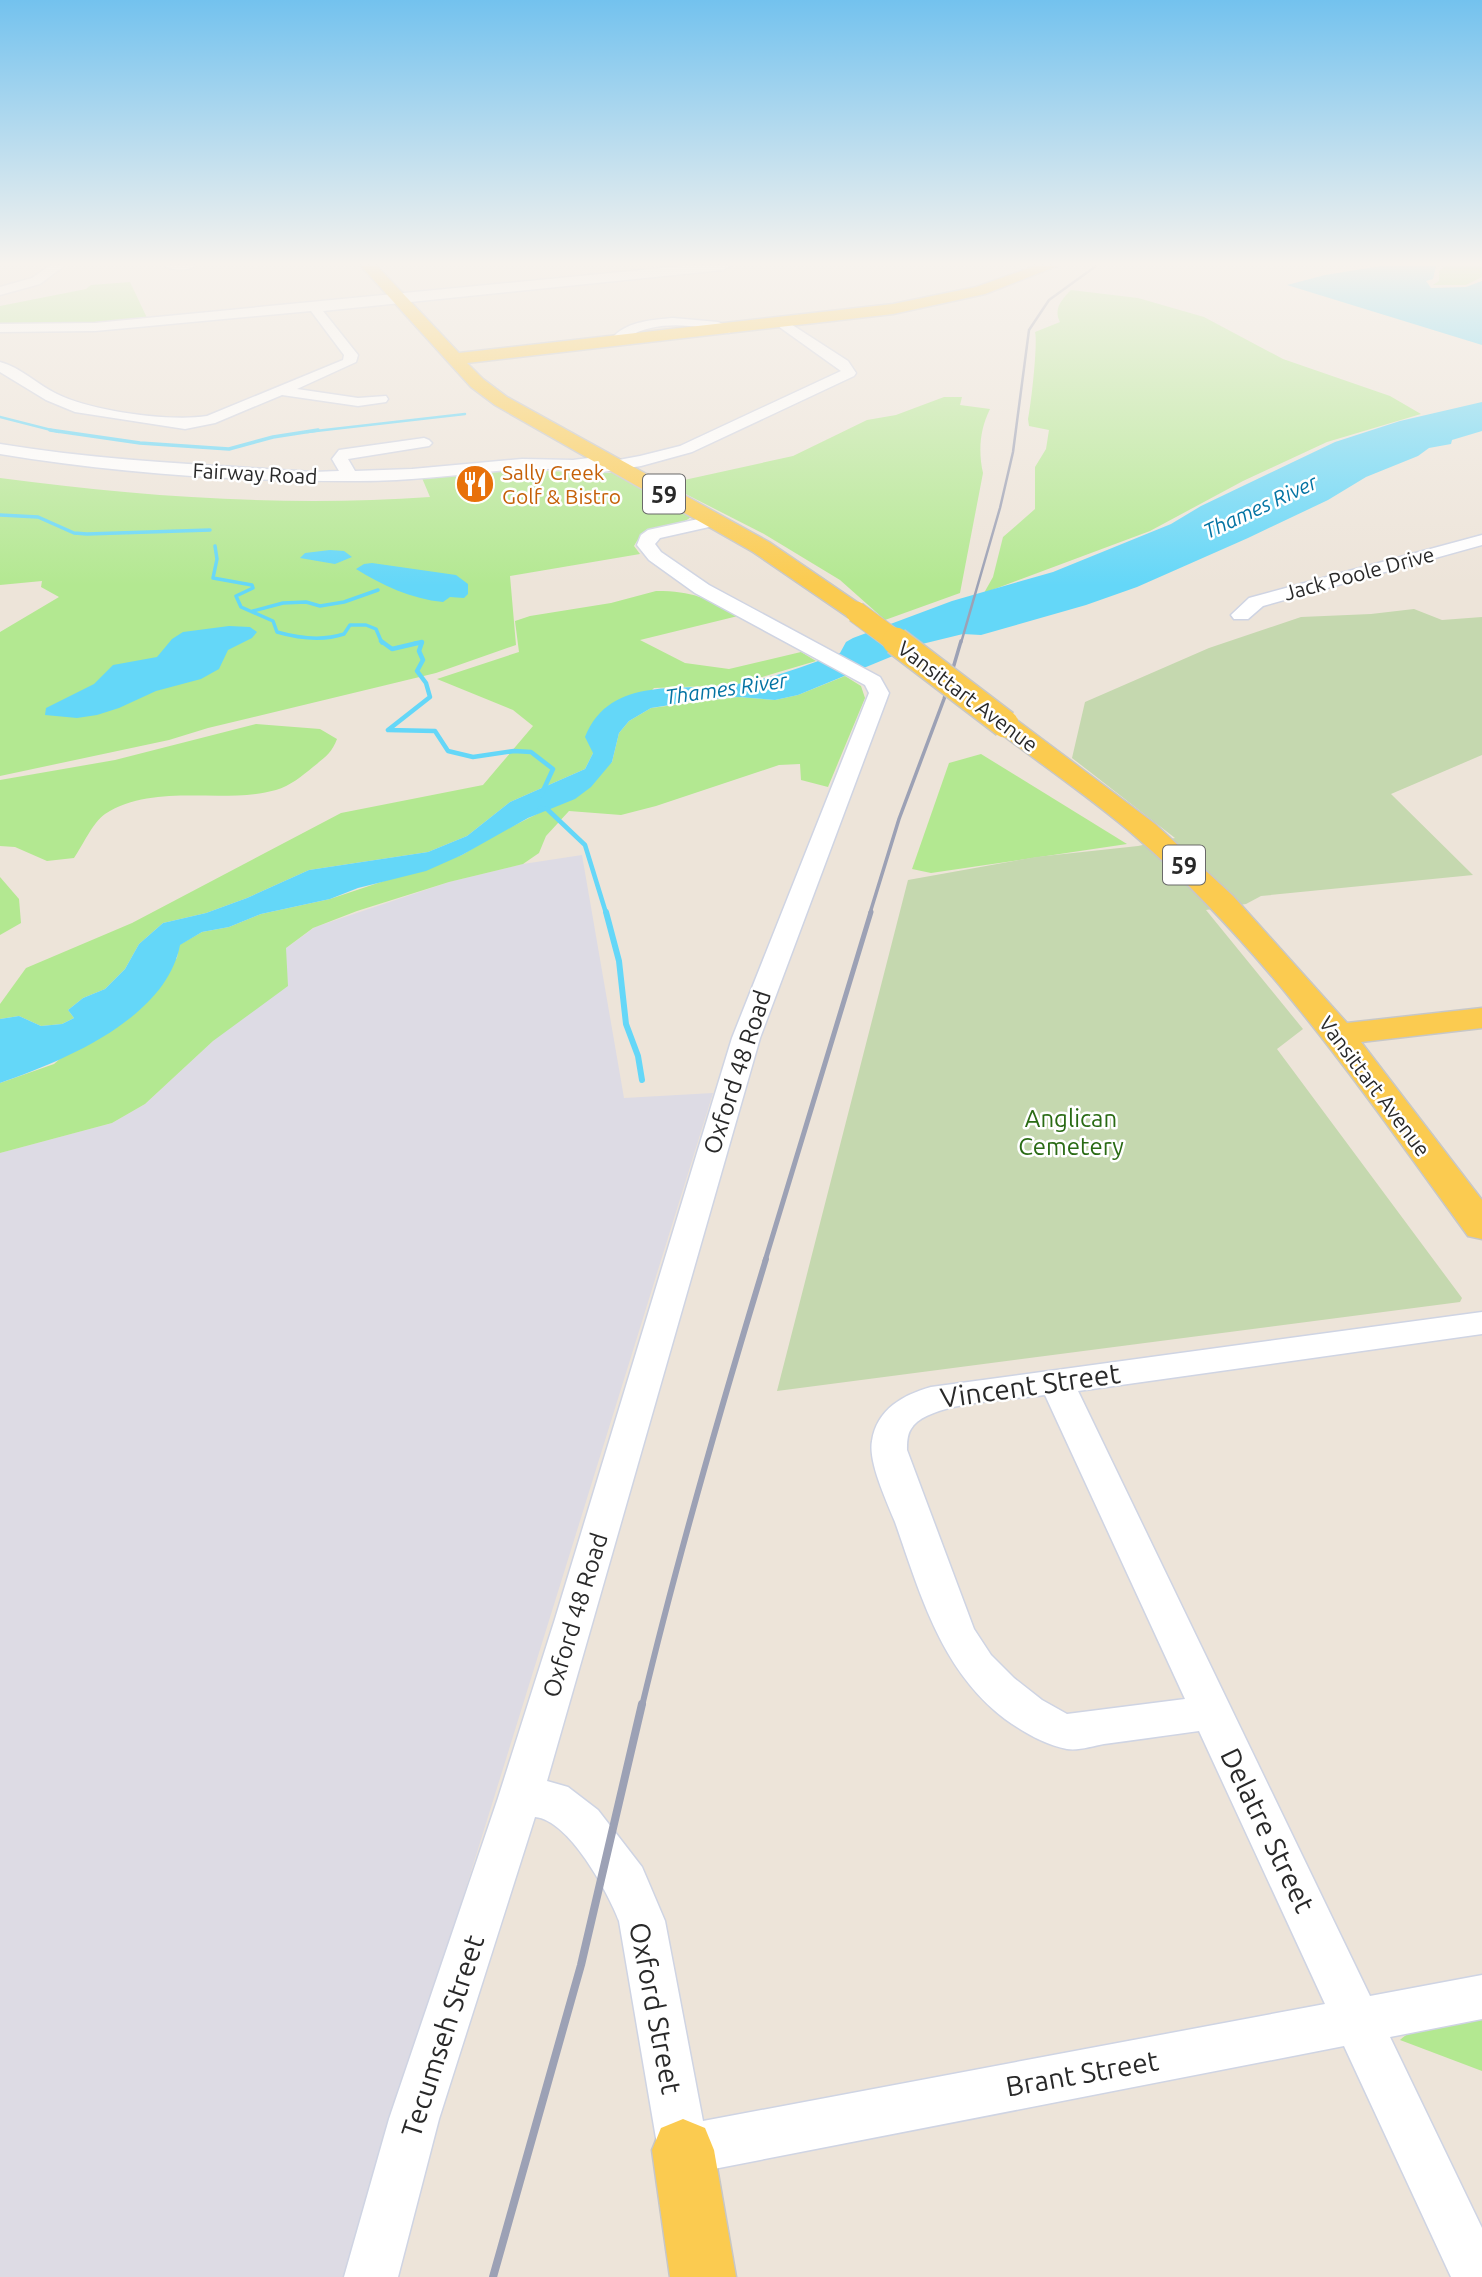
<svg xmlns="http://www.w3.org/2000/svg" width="1482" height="2277" font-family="Ubuntu,sans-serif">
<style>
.industrial{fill:#dddbe4}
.green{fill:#b3e891}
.cemetery{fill:#c5d8af}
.water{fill:#64d7f8}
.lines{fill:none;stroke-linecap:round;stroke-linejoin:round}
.stream-far3{stroke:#64d7f8;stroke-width:2.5}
.stream-far2{stroke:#64d7f8;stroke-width:3.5}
.stream-far1{stroke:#64d7f8;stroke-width:4.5}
.stream{stroke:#64d7f8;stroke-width:6}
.minor-casing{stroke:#cfd4e3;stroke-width:3}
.major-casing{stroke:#c7c7c7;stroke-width:3}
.minor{fill:#fff;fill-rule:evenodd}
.major{fill:#fbcb50;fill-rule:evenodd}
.rail-far4{stroke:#9ca1b5;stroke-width:2.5}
.rail-far3{stroke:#9ca1b5;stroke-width:3.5}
.rail-far2{stroke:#9ca1b5;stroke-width:5}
.rail-far1{stroke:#9ca1b5;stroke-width:6}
.rail{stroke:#9ca1b5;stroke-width:8}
.major-bridge-far1-casing{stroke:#c7c7c7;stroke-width:23;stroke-linecap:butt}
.major-bridge-casing{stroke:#c7c7c7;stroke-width:30;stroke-linecap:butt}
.major-bridge-far1{stroke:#fbcb50;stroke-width:21}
.major-bridge{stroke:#fbcb50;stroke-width:27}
.labels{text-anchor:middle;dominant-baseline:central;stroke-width:5;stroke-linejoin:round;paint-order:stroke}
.far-food-label{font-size:21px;fill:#c56008;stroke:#fff;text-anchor:start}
.far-street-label{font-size:21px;fill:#292929;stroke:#fff}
.far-water-label{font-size:21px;font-style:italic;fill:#0373a3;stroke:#fff}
.shield{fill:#fff;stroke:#696969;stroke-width:2}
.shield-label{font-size:23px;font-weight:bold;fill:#292929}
.street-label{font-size:24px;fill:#292929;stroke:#fff}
.park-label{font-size:24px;fill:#2a6b14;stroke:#fff}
.near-street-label{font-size:28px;fill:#292929;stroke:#fff}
</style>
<rect width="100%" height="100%" fill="#ede4d9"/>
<!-- industrial -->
<polygon class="industrial" points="582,855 624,1098 713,1093 345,2277 0,2277 0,1153 112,1123 145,1104 213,1041 286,948 315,927 449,882 523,864"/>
<!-- green -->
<g class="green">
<polygon points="1445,266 1482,266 1482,277 1466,285 1433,285 1439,281 1439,271"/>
<polygon points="130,282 148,320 102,324 0,326 0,306 86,289 91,285"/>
<path d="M1071,290L1138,298L1204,317L1283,359L1390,396L1421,414L1327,442L1243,481L1150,531L984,593L993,577L1003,537L1035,509V467L1046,449L1049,430L1029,426L1028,419C1031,405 1038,343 1035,332L1060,322C1053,309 1062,299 1071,290Z"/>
<path d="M944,397H962L960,405L990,409C980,429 978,451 983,473L960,593L885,620L840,580L764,534L666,484L793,456L867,420L896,415Z"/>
<path d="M505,470L614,473L691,517C673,532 646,522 634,546L640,554L510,576L516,645L436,673L208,728L169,740L0,776V632L59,597L41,587L42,581L0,585V478C142,497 287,507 430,497L422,478Z"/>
<path d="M656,591C694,591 705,598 738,616L640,640L685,663L729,669L801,652L816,661L735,685L654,688L593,753L585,769L510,802L467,836L428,852L309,870L247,898L206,913L163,923L139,944L125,969L105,989L83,998L68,1010L74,1018L62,1024L41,1026L19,1016L0,1019V1004L26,968L132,923L341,813L483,785L533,726L513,710L437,679L519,652L515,621L530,616L611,603Z"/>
<polygon points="845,676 861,686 865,698 828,787 801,780 800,764 779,765 656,806 621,815 569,811 546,836 539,853 523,864 449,882 357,911 313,928 286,948 288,986 213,1041 145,1104 112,1123 0,1153 0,1083 54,1064 177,958 179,945 202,932 229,927 261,914 330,899 462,855 493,836 547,809 612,762 619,733 629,721 651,708 738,697 775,700 798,695"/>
<path d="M256,724L320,729L337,739C332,753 324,758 313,767C302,776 290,786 276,790C221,805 156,782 105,814C93,822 83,845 74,858L47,861L15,847L0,846V780L115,760Z"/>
<polygon points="981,754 1127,844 931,873 912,869 949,763"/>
<polygon points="0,877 19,899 21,923 0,935"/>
<path d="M1482,2019V2071L1400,2040C1415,2024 1460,2024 1482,2019Z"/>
</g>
<!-- cemetery -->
<polygon class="cemetery" points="1414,609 1442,620 1482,617 1482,755 1391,794 1473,875 1261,896 1246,904 1206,910 1303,1029 1277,1049 1462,1298 1460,1302 777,1391 908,880 1036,857 1138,846 1175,838 1072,758 1085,702 1209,648 1301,617 1371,614"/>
<!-- water -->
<g class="water">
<polygon points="1381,266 1436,266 1433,279 1426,281 1431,288 1466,287 1482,281 1482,345 1287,285 1325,275"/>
<path d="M1482,402V431L1452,440L1451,444L1429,448L1418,456L1366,477L1328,500L1248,538L1137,587L1086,605L981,635L963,634L922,644L798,695L775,700L738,697L702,700L651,708L629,721L619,733L612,762L591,787L575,799L528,818L462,855L426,871L358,888L330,899L261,914L229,927L202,932L180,945C166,1019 63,1061 0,1083V1019L19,1016L41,1026L62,1024L74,1018L68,1010L83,998L105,989L125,969L139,944L163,923L206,913L247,898L309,870L428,852L467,836L510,802L585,769L593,753L585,737C611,673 683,693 737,684C772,679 807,665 840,653L846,642L853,638L952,601L1053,572L1171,524L1201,506L1335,442L1400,421Z"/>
<polygon points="330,550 344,551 352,557 335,564 300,558 305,553"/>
<path d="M372,563L456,575L468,584V594L464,598L450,597L443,602C411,599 382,585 356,569L364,564Z"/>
<polygon points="229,626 250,627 257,632 252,638 228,650 219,669 201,679 156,691 119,708 97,715 77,718 45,715 46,708 94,684 113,665 157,657 172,639 183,632"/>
</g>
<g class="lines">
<!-- stream-far3 -->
<g class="stream-far3">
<polyline points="0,417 59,432"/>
<polyline points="307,432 465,414"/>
</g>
<!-- stream-far2 -->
<g class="stream-far2">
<polyline points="50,430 140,443 229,449 273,437 318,430"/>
<polyline points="0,515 38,517 74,533 87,534 210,530"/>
<path d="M215,546L217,559L213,578L252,585L253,588L236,596L241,607L273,621L277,632C298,638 323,641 344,634L350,625H366L376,629L382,643"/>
<polyline points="253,611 283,603 306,602 320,606 344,602 378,590"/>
<polyline points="415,643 422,643"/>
</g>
<!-- stream-far1 -->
<g class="stream-far1">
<polyline points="381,641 392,649 422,642 419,651 423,660 417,671 426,683 430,697 388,730 435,731 448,751 473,757 514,751 531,752 553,769 541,795"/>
<polyline points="540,808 547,809 585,845 606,913"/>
</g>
<!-- stream -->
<polyline class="stream" points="606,912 619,961 626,1024 638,1056 642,1080"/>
<!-- minor casing -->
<g class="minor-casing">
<g id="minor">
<polygon points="49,266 64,266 40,284 0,295 0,287 32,278"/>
<path d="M166,266H195C188,271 173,271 166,266Z"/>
<path d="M683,266H729L723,270L323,311L358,355L356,362L297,389L358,398L386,396L388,399L386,402L358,406L282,395L215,423L185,429L75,412L46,400L0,372V362C20,367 38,385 57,394C91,411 169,422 207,416L343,360L344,355L311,311L95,331L0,332V324L95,323Z"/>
<path d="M673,318L718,322L736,329L729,333C698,325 657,319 628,337L631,341L629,344H619L614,336C629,321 653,320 673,318Z"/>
<path d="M783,319L848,361L856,373L854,376L692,452L641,466L589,474L581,469C560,471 539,467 518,469C461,474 405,482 349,481C233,481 114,473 0,454V444C103,461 209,465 313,472L339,471L332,459L339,450L424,438L429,440L432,443L429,446L348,459L355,471L412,469L522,459L573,460L605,456L613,461L640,456L680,446L841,371L778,326L776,323Z"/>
<path d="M712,516L718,517L721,521L718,525L660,538L655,544L661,552L709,585L880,677L889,693L760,1038L547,1781L568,1787L598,1810L642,1867L648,1881L665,1921L703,2121L1325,2004L1199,1731C1168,1735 1136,1740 1104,1744C1093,1746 1078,1751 1067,1749C1045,1745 1023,1732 1005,1719C941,1670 921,1596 895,1522C887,1502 868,1462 872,1441C877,1409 903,1395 931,1387L1482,1312V1334L1078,1391L1370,1996L1482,1975V2019L1390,2037L1482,2228V2277H1451L1344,2046L683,2175L665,2168L658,2150L619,1921C608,1892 569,1820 535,1817L439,2119L398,2277H344L389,2119L498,1798L555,1619L732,1038L869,693L865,685L695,593L649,560L637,545L641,535L648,530ZM1045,1395L1185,1699L1067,1714L1042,1700L1014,1678L991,1655L974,1629L907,1450C907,1443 907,1435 911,1429C926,1402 1015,1399 1045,1395Z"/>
<polygon points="1482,535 1482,545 1263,606 1248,619 1234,619 1231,615 1249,598"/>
</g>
</g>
<!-- major casing -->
<g class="major-casing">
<g id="major">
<polygon points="361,266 377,266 459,353 893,304 976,287 1035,266 1057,266 985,294 893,314 467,363 483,379 507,397 769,542 864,607 868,612 864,617 848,617 753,552 495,405 471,387"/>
<path d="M1005,716L1014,718L1155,824L1233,896L1347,1023L1482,1008V1028L1361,1042L1482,1200V1239L1468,1236C1366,1096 1267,950 1135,836C1091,798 1042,765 996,730L992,724L996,718Z"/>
<polygon points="683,2119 705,2128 714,2150 736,2277 670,2277 652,2150 661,2128"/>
</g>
</g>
<!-- minor -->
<use href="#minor" class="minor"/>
<!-- major -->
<use href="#major" class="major"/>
<!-- rail-far4 -->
<polyline class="rail-far4" points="961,643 1000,508 1013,452 1029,330 1049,300 1096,266"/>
<!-- rail-far3 -->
<polyline class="rail-far3" points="870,913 899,819 944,699 961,641"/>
<!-- rail-far2 -->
<polyline class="rail-far2" points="765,1261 871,912"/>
<!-- rail-far1 -->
<path class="rail-far1" d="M642,1706C678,1555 721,1407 766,1259"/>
<!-- rail -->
<polyline class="rail" points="493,2277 581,1965 642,1704"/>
<!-- major-bridge-far1 casing -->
<g class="major-bridge-far1-casing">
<polyline id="major-bridge-far1" points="856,612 898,643"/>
</g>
<!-- major-bridge casing -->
<g class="major-bridge-casing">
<polyline id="major-bridge" points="896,641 1005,724"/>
</g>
<!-- major-bridge-far1 -->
<use href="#major-bridge-far1" class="major-bridge-far1"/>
<!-- major-bridge -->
<use href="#major-bridge" class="major-bridge"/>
</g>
<!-- sky -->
<linearGradient id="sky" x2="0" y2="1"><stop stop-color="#73c2ee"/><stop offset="0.45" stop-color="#f7f3ee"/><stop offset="1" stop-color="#f7f3ee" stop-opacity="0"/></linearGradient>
<rect width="1482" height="585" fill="url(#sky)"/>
<!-- icons -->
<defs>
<g id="restaurant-disc" transform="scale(2.0125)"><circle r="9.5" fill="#e8710a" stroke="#fff"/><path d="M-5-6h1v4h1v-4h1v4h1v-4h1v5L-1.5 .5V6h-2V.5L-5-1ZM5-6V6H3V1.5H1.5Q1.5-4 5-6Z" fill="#fff"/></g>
</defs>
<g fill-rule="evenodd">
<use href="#restaurant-disc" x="475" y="484"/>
</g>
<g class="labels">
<!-- far-food labels -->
<g class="far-food-label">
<text x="502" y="472">Sally Creek<tspan x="502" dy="24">Golf &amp; Bistro</tspan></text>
</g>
<!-- far-street labels -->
<g class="far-street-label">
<text transform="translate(255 473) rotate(3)">Fairway Road</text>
<text transform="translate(1359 573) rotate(-15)">Jack Poole Drive</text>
<text transform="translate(968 696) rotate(37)">Vansittart Avenue</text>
<text transform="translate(1375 1086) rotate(53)">Vansittart Avenue</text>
</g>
<!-- far-water labels -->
<g class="far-water-label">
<text transform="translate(1260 506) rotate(-25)">Thames River</text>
<text transform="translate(726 688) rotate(-8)">Thames River</text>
</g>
<!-- shield labels -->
<g class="shield">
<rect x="643" y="474.5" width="42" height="39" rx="5"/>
<rect x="1163" y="845.5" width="42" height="39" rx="5"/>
</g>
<g class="shield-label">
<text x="664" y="494">59</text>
<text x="1184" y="865">59</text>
</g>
<!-- street labels -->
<g class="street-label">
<text transform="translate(737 1072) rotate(-72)">Oxford 48 Road</text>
<text transform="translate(575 1615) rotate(-73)">Oxford 48 Road</text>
</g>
<!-- park labels -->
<g class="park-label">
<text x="1071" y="1118">Anglican<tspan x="1071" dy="28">Cemetery</tspan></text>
</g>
<!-- near-street labels -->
<g class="near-street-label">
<text transform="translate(1030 1385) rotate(-8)">Vincent Street</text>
<text transform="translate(1268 1830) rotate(64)">Delatre Street</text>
<text transform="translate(656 2008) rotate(79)">Oxford Street</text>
<text transform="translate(442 2036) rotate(-72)">Tecumseh Street</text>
<text transform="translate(1082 2073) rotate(-10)">Brant Street</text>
</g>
</g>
</svg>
